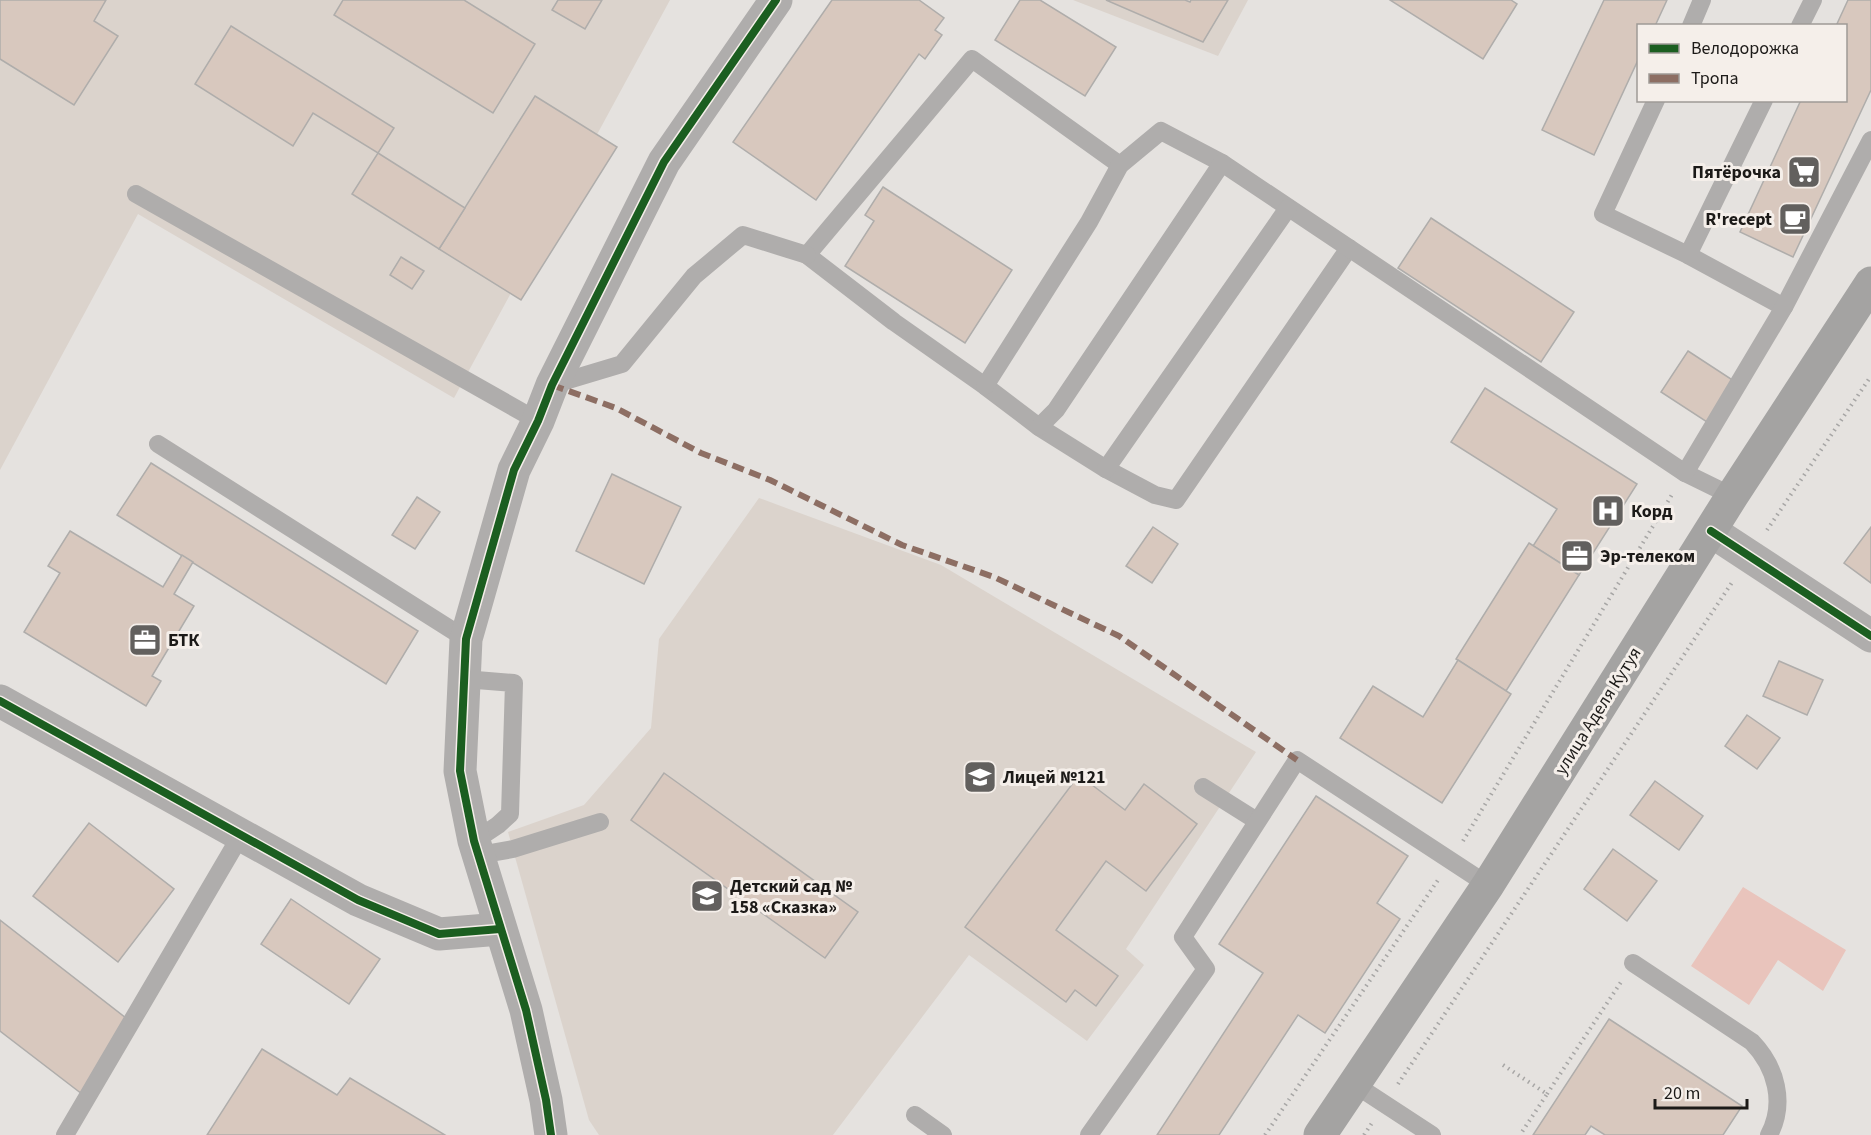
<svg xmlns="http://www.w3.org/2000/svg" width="1871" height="1135" font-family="'Source Sans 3',sans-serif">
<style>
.built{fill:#dbd3cc}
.green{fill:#e9c4bc}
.building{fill:#d8c8be;stroke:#afadab;stroke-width:1.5}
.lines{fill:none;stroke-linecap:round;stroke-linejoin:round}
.path{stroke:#a7a6a5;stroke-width:4;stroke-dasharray:1.5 4.5;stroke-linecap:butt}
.lane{stroke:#afadac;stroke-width:18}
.street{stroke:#afadac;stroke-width:33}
.secondary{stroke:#a4a3a2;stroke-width:33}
.quiet{stroke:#8d6e63;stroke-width:6;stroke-dasharray:12 6;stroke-linecap:butt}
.cycleway-casing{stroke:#f5efea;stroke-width:11}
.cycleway{stroke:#1b5e20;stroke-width:8}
.labels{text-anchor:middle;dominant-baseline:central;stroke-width:6;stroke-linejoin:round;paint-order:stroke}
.poi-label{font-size:18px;font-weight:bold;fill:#1c1a18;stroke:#f5efea;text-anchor:start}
.street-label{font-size:18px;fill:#1c1a18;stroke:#f5efea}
</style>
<rect width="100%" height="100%" fill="#e5e2df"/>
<!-- built -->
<g class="built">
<polygon points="0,0 670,0 454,398 138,214 0,470"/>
<polygon points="1073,0 1248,0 1218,56"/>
<polygon points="759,498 941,565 1256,752 1126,949 1144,965 1087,1041 969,955 833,1135 599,1135 589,1120 508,832 584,805 651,728 659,639"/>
</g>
<!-- green -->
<polygon class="green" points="1743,887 1846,950 1823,991 1778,960 1749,1005 1691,966"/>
<!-- building -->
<g class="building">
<polygon points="0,0 106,0 94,21 118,36 74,105 0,59"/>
<polygon points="343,0 464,0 535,44 493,113 334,15"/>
<polygon points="558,0 602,0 585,29 552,10"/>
<polygon points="832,0 919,0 944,18 935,30 942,35 925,59 919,54 816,200 733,142"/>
<polygon points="1020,0 1040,0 1116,47 1085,96 995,40"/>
<polygon points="1106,0 1185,0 1190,2 1191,0 1228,0 1203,42"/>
<polygon points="1390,0 1511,0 1517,4 1483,59"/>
<polygon points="1604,0 1667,0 1655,26 1638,26 1638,60 1594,155 1542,130"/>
<polygon points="1848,0 1871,0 1871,90 1793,257 1740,232 1801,100 1846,100 1846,26 1836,26"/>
<polygon points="231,26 394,128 378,153 313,113 293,146 195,84"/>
<polygon points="535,96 617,147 521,300 439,249"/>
<polygon points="378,153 465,208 439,249 352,194"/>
<polygon points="883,187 1012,270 965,343 845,266 874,221 865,215"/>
<polygon points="1431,218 1574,312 1541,362 1398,268"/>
<polygon points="401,257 424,271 412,289 390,275"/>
<polygon points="1688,351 1734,381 1707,422 1661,392"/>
<polygon points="1485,388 1637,484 1579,575 1533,546 1557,509 1451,442"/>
<polygon points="151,463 418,631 386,684 117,515"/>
<polygon points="612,474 681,507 644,584 576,551"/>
<polygon points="417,497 440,512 415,549 392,535"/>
<polygon points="1153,527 1178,544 1152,583 1126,566"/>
<polygon points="1871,527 1871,583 1844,563"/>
<polygon points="70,531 163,587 182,555 193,562 174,594 194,606 152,676 161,681 146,706 24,632 60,573 48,566"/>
<polygon points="1529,543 1579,575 1506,691 1456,659"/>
<polygon points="1458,660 1511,694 1442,803 1340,738 1373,686 1423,717"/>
<polygon points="1779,661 1823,680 1807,715 1763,696"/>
<polygon points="1747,715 1780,738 1757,769 1725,746"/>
<polygon points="664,773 858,912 825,958 631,820"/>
<polygon points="1079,775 1125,810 1144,784 1197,824 1146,891 1106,861 1056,930 1118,976 1096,1006 1075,990 1066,1002 965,927"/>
<polygon points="1655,781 1703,816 1679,850 1630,815"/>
<polygon points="1316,796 1408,856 1377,903 1400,919 1325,1033 1298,1015 1219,1135 1157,1135 1263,973 1219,944"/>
<polygon points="89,823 174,889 118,962 33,896"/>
<polygon points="1613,849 1657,881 1627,921 1584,889"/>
<polygon points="291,899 380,959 349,1004 261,944"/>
<polygon points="0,920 135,1025 82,1094 0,1031"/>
<polygon points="1609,1019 1742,1106 1723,1135 1605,1135 1591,1126 1585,1135 1533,1135"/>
<polygon points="262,1049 337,1095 350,1078 445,1135 207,1135"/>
</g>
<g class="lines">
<!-- path -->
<g class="path">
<polyline points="1767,530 1871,376"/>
<polyline points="1463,841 1673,493"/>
<polyline points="1503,1065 1547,1094 1520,1135"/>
<polyline points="1398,1084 1733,581"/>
<polyline points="1547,1094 1621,982"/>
<polyline points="1265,1135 1438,880"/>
<polyline points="1364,1135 1372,1123"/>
</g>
<!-- lane -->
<g class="lane">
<polyline points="1691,26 1702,0"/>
<polyline points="1800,26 1813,0"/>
<polyline points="1656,100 1603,214 1688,255 1784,307"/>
<polyline points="1120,165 972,59 807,255 894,322 985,386 1039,427 1106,469 1155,495 1176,500 1349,248"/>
<polyline points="136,194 538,421"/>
<polyline points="1688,255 1764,100"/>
<polyline points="552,385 622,364 694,276 743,235 807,255"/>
<polyline points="985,386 1089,222 1120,165 1161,131 1222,163 1685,473 1732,496"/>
<polyline points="1039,427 1056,410 1222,163"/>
<polyline points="158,444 466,639"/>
<polyline points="1106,469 1288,208"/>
<polyline points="1685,473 1784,307 1871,140"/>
<polyline points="464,679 514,683 510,814 498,825 474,841"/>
<polyline points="1203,787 1257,821"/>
<polyline points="479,855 513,849 600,822"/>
<path d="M1633,963L1752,1042C1776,1067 1786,1103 1769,1135"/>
<polyline points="1354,1084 1432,1135"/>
<polyline points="915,1115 943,1135"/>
<polyline points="65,1135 241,835"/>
<polyline points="1089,1135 1206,969 1183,937 1297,760 1488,885"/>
</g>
<!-- street -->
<g class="street">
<polyline points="1711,531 1871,636"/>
<polyline points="0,701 358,900 439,934 500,929"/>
<polyline points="551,1135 546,1100 526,1010 474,841 460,771 466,639 514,470 538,421 552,385 664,162 776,0"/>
</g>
<!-- secondary -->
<polyline class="secondary" points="1320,1135 1488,885 1732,496 1871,283"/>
<!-- quiet -->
<polyline class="quiet" points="552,385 616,408 701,453 770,480 902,545 994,577 1119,636 1297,760"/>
<!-- cycleway casing -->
<g class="cycleway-casing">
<g id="cycleway">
<polyline points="1711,531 1871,636"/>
<polyline points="0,701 358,900 439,934 500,929"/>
<polyline points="551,1135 546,1100 526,1010 474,841 460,771 466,639 514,470 538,421 552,385 664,162 776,0"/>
</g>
</g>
<!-- cycleway -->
<use href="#cycleway" class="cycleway"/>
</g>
<!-- icons -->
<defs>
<g id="supermarket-square" transform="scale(1.725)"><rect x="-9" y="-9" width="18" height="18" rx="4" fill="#62605e" stroke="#f5efea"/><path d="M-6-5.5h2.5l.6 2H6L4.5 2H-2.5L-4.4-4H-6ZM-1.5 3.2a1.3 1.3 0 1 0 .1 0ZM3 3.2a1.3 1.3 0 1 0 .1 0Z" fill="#fff"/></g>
<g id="cafe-square" transform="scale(1.725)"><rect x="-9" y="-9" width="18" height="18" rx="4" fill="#62605e" stroke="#f5efea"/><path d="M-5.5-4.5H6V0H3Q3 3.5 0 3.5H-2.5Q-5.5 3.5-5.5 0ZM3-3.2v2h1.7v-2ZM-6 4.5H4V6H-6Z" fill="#fff"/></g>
<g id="hospital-square" transform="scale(1.725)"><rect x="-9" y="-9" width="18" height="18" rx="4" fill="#62605e" stroke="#f5efea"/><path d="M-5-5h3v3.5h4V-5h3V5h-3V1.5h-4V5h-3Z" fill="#fff"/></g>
<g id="office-square" transform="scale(1.725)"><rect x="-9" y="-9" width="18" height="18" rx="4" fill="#62605e" stroke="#f5efea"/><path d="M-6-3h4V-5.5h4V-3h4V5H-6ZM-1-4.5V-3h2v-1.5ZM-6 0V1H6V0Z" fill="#fff"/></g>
<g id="school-square" transform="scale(1.725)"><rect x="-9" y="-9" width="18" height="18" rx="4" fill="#62605e" stroke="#f5efea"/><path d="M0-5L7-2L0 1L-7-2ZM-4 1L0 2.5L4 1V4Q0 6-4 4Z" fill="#fff"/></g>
</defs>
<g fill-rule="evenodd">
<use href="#supermarket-square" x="1804" y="172"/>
<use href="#cafe-square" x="1795" y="219"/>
<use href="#hospital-square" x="1608" y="511"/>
<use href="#office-square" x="1577" y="556"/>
<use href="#office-square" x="145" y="640"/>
<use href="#school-square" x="980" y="777"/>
<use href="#school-square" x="707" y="896"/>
</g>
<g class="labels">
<!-- poi labels -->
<g class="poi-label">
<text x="1781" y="172" text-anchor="end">Пятёрочка</text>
<text x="1772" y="219" text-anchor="end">R'recept</text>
<text x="1631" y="511">Корд</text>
<text x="1600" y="556">Эр-телеком</text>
<text x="168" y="640">БТК</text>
<text x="1003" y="777">Лицей №121</text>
<text x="730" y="886">Детский сад №<tspan x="730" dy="21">158 «Сказка»</tspan></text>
</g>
<!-- street labels -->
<g class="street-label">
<text transform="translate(1598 711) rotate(-58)">улица Аделя Кутуя</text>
</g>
</g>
<!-- legend -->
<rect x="1637" y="24" width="210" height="78" fill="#f5efea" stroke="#9e9a96" stroke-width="1.5"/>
<rect x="1649" y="44" width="30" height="9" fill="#1b5e20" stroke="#9e9a96" stroke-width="1.5"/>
<text x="1691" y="54" font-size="18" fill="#1c1a18">Велодорожка</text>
<rect x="1649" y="74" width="30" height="9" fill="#8d6e63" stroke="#9e9a96" stroke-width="1.5"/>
<text x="1691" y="84" font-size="18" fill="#1c1a18">Тропа</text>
<!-- scale -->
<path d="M1655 1099v9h92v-9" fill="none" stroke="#1c1a18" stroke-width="3"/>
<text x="1664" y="1099" font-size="18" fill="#1c1a18" stroke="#f5efea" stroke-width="4.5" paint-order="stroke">20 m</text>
</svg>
